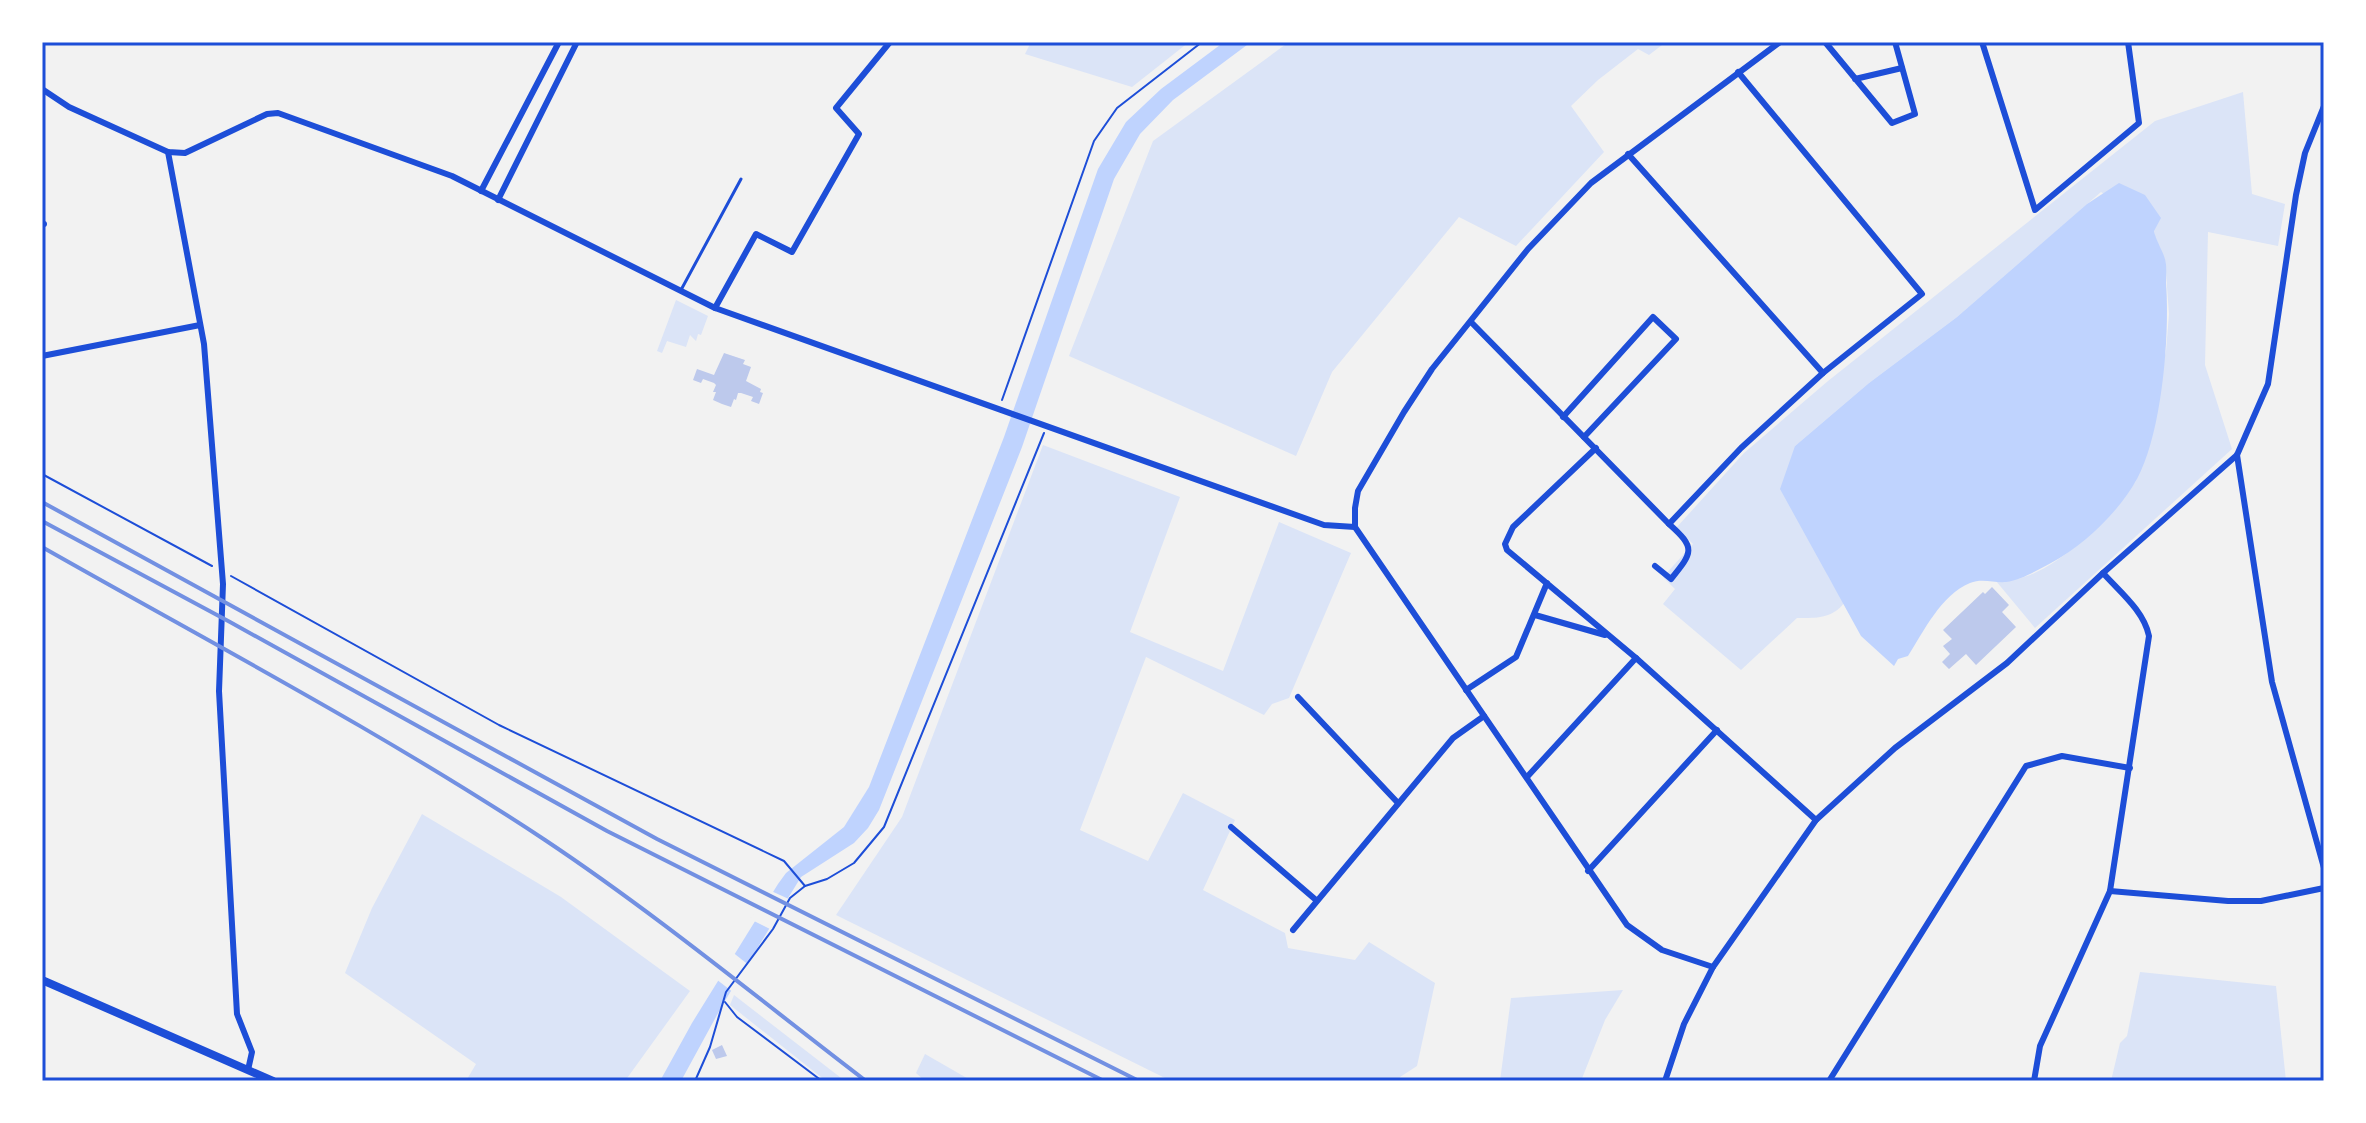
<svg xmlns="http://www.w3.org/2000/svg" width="2366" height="1123" font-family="'Golos Text',sans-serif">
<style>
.green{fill:#dbe4f7}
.water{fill:#bfd3fe}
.pier{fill:#f2f2f2}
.building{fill:#bdc9ec}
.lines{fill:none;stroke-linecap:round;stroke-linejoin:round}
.path{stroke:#1d4ed8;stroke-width:2}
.service{stroke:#1d4ed8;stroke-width:3}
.minor{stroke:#1d4ed8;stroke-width:6}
.secondary{stroke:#1d4ed8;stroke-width:8}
.rail{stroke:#7290e2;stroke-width:4}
.neatline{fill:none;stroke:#1d4ed8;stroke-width:3}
</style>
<rect width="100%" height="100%" fill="#f2f2f2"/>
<!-- green -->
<g class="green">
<polygon points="1031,42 1189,42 1132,87 1025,54"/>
<polygon points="1289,42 1666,42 1649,55 1638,49 1598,80 1571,106 1604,152 1516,246 1459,217 1332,372 1296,456 1069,356 1153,141"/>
<path d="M2243,92L2252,194L2285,204L2278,246L2208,232L2205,365L2232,449L2035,628L1996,581C2048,585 2108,519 2136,481L2166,351L2169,314L2165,259L2156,243L2154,230L2101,192L1957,317L1869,383L1795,446L1828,576L1844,603C1832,619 1815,618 1797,618L1741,670L1663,604L1675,589L1663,577L1693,544L1676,528L1744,453L1828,381L2155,121Z"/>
<polygon points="676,300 708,316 701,335 698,334 696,341 690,335 686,347 667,341 662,353 657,351"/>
<polygon points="1043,445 1180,497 1130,632 1223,671 1279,522 1351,553 1289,698 1272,704 1264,715 1146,657 1080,830 1148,861 1183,793 1235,820 1203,890 1285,933 1288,948 1355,960 1369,942 1435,983 1417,1066 1400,1077 1399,1081 1171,1081 836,915 902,817"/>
<polygon points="422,814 561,897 690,991 625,1081 466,1081 476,1064 345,973 372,908"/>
<polygon points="2140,972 2276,986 2286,1081 2111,1081 2120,1043 2127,1036"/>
<polygon points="1623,990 1605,1020 1581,1081 1500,1081 1511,998"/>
<polygon points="734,995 845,1081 826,1081 730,1005"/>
<polygon points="925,1054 972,1081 925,1081 916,1073"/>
</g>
<!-- water -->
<g class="water">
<polygon points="1224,42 1251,42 1173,100 1140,134 1114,179 1022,447 879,810 868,828 854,843 801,877 723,1004 681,1081 660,1081 692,1023 778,884 786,873 844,827 869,787 1004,437 1098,169 1126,122 1161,89"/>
<path d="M2119,183L2145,195L2161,218L2154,231C2156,241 2162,249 2165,259C2167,266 2166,275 2166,283C2170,335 2162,433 2137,479C2118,513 2084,545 2051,563C2037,570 2022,580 2006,582C1994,583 1982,578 1970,583C1941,595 1924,631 1908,656L1898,659L1894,666L1861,636L1780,489L1795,446L1869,383L1957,317L2087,204Z"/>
</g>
<!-- pier -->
<g class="pier">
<polygon points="769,890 791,900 774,931 750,919"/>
<polygon points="731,951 750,966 734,993 716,979"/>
</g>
<!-- building -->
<g class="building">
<polygon points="724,353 745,360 743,364 751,367 746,381 761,389 760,392 763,393 759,404 751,401 753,397 741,393 738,393 736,400 734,399 731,407 722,404 713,400 716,392 713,392 716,385 714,383 703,379 701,383 693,380 697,369 714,375"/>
<polygon points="1992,587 2009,605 2002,612 2016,627 1976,665 1966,654 1949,669 1942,662 1950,654 1943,646 1952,639 1943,630 1983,592 1985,594"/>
<polygon points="722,1045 727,1056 716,1059 712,1050"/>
</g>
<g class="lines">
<!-- path -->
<g class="path">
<polyline points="1002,400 1094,141 1117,108 1202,42"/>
<polyline points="42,474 212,566"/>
<polyline points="231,576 499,725 784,861 805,886"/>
<polyline points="725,1002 737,1017 822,1081"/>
<polyline points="695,1081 710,1047 726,992 773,929 790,898 805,886 827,879 854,863 884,827 1044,433"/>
</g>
<!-- service -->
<polyline class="service" points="681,290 741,179"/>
<!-- minor -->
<g class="minor">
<polyline points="1825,42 1892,123 1915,114 1895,42"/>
<polyline points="1982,42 2035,210 2139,123 2128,42"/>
<polyline points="1855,79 1902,68"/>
<polyline points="42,89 69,107 168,152 185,153 267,114 278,113 452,176 715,308 1324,525 1355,527"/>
<polyline points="168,152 204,344 223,584 219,691 237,1014 252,1052 248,1070"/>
<polyline points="1628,154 1823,373"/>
<polyline points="481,191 559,42"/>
<polyline points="498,200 577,42"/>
<polyline points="42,224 44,224"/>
<polyline points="715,308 756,234 792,252 859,134 836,108 890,42"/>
<polyline points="1471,322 1669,524 1741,448 1823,373 1922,294 1738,72"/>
<polyline points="42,356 200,325"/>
<polyline points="1563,417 1653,317 1676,339 1584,437"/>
<polyline points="1596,448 1513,527 1505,544 1507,550 1636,658 1816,820"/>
<polyline points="2237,455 2272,682 2324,868"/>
<path d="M1655,566L1671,579C1693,552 1696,548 1669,524"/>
<polyline points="1535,615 1605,635"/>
<polyline points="1466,690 1516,657 1547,583"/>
<polyline points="1298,697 1398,803"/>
<polyline points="1527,777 1636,658"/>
<polyline points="1231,827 1316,900"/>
<polyline points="1588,871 1717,730"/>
<polyline points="2110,891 2228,901 2261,901 2324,888"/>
<polyline points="1293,930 1453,738 1484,716"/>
<polyline points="1713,967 1662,950 1627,925 1355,527 1355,508 1358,491 1404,412 1432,369 1528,249 1591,183 1780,42"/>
<polyline points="1665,1081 1684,1024 1713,967 1816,820 1895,748 2007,663 2103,573 2237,455 2268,384 2296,195 2305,153 2324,106"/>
<polyline points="1829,1081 2026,766 2062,756 2130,768"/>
<path d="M2034,1081L2040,1046L2110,891L2149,636C2144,611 2120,592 2103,573"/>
</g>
<!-- secondary -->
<polyline class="secondary" points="42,980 273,1081"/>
<!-- rail -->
<g class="rail">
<polyline points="42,502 657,839 1139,1081"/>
<polyline points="42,521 230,622 607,831 1104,1081"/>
<path d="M42,547C211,643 383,733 545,840C656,914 760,1000 866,1081"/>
</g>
</g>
<!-- border -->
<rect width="2366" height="1123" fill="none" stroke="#ffffff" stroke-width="88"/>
<rect x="44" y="44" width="2278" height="1035" class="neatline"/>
</svg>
